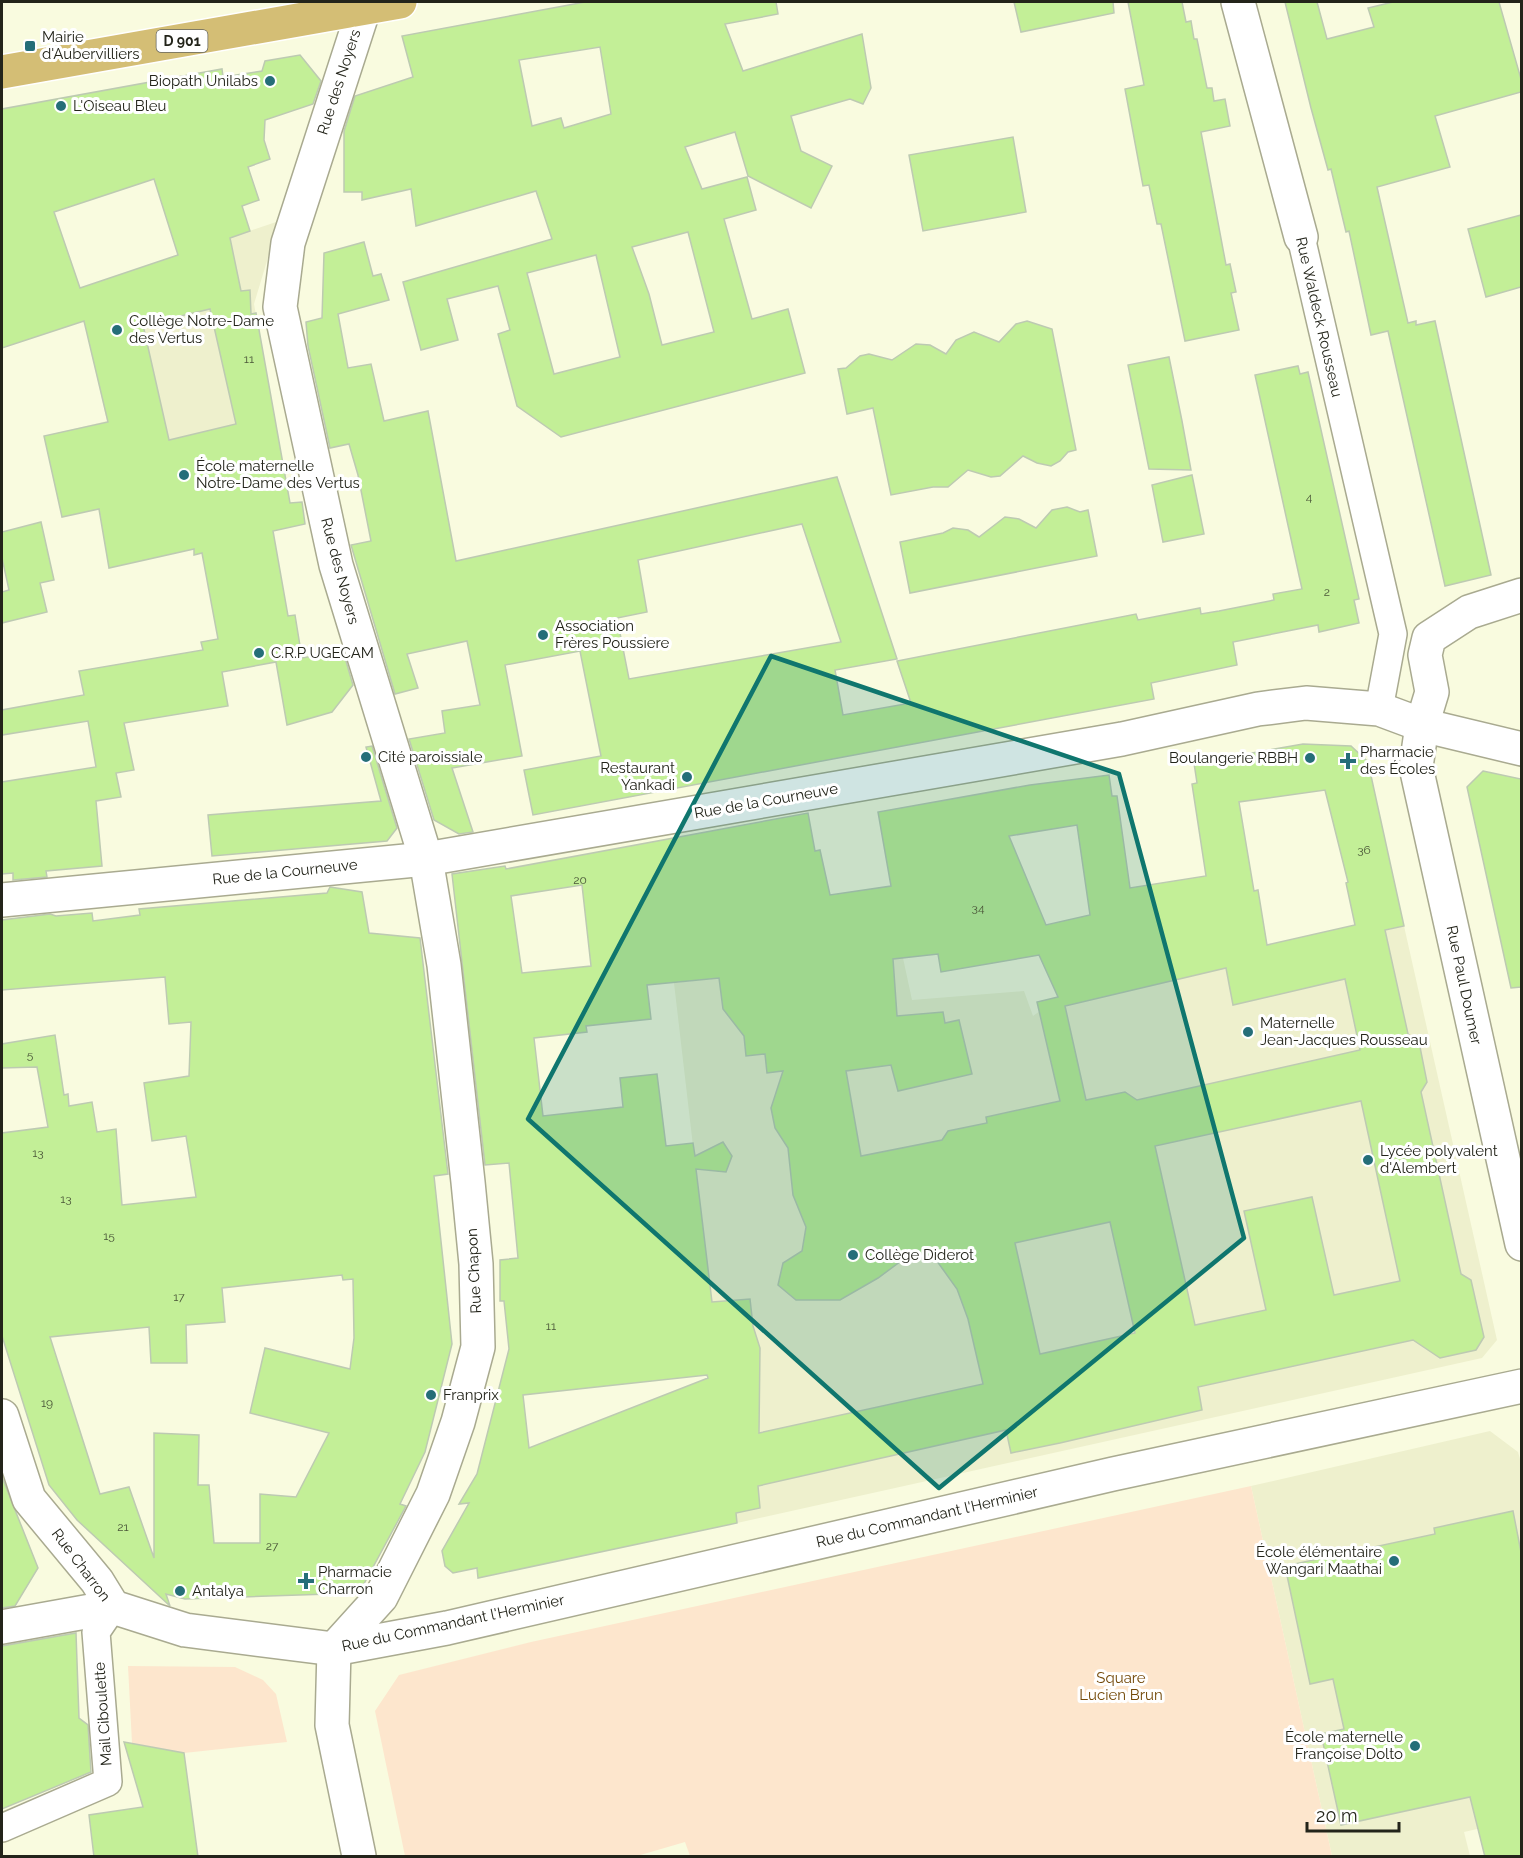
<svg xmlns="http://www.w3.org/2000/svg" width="1523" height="1858" font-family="Raleway,sans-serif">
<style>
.built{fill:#eef0cd}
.green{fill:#fde6cd}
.building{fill:#c3ef97;stroke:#bdcab2;stroke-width:1.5;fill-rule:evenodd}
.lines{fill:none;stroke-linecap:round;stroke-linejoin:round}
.pedestrian-casing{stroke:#a9aa90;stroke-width:30}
.minor-casing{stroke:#a9aa90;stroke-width:36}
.primary-casing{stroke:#fff;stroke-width:36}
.pedestrian{stroke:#fff;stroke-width:27}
.minor{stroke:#fff;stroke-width:33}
.primary{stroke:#d4be75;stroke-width:33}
.marked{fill:#0f766e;fill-opacity:0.2;stroke:#0f766e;stroke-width:4.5;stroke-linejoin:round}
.poi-dot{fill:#256e78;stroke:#fff;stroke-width:2}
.labels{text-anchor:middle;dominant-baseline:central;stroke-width:6;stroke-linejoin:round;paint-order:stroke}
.number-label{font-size:12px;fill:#4b5739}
.shield{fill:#fff;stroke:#65665f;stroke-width:1.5}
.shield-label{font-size:14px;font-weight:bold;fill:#23241a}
.poi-label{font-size:15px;fill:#23241a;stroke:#fff;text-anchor:start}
.street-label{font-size:15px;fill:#23241a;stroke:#fff}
.park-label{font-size:15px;fill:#734908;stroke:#fff}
</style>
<rect width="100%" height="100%" fill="#f9fbdf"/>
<!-- built -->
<g class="built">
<polygon points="279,221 254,304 283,464 62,517 44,436 107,421 77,290"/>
<polygon points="1404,926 1497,1340 1482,1358 737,1523 674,983 903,958 912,1000 1024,991 1033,1016 1040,1011"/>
<polygon points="1490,1431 1518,1452 1522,1466 1521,1819 1464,1832 1470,1856 1332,1856 1251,1486"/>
</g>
<!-- green -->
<g class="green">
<polygon points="1251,1486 1332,1856 690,1856 685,1842 637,1856 405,1856 375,1711 399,1675 531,1642"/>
<polygon points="128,1666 235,1667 263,1680 276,1694 287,1742 184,1753 132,1743"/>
</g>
<!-- building -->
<g class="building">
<path d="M585,2H776L778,14L725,24L743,71L862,34L871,88L863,104L850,99L791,116L801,151L832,166L811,208L748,176L735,132L685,147L702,189L747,177L756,210L724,219L752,319L788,309L805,373L561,437L517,406L498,334L510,330L498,286L447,299L458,340L421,350L403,282L552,239L536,191L416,226L411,189L362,200V192H344V131L355,96L413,77L402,36ZM600,47L611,114L564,128L561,118L532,126L519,60ZM688,232L714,332L662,345L649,294L632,247ZM596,255L620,357L554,374L527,273Z"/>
<polygon points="1014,2 1113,2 1114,13 1021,32"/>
<polygon points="1128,2 1182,2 1186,22 1191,21 1194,39 1197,39 1207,88 1212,88 1214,101 1225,99 1230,126 1201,132 1226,265 1230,264 1236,292 1231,293 1239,330 1185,341 1161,224 1157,224 1149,185 1143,186 1125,89 1144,85"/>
<polygon points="1285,2 1317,2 1327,39 1374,27 1368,8 1393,2 1499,2 1521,79 1521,92 1435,116 1450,167 1377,187 1408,323 1416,321 1416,325 1435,321 1491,575 1445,586 1388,331 1371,335 1349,231 1346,232 1331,169 1328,170 1311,108"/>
<path d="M300,55L321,81L313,104L265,120L264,140L270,159L248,167L259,200L242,206L250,231L230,238L241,291L250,290L251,314L256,313L290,503L302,502L305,524L273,531L288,616L295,615L302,658L343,651L353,685L332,712L287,725L276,662L222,672L228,706L124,723L134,770L116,773L121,797L96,801L102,866L46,871L47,877L13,880V873L2,874V782L96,767L88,721L2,735V710L84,695L79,671L203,650L201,642L218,639L202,553L194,555V549L109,568L99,509L62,517L44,436L108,422L84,321L2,348V109L222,69L223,77L262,71L265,61ZM154,179L178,255L80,288L54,212ZM210,309L236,424L169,440L143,325Z"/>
<polygon points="1013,137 1026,212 923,231 909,155"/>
<polygon points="1521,215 1521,287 1486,297 1468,229"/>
<path d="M364,242L373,276L381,274L389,300L338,314L348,368L371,364L384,421L428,411L456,561L837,477L897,659L835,670L843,715L911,703L897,661L1136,614L1138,620L1200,608L1201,614L1219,611L1274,600L1273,594L1302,589L1255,375L1298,366L1300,374L1308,372L1359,599L1354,600L1359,623L1319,632L1318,625L1233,642L1237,665L1151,683L1154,699L533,815L524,770L601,756L580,651L505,665L522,756L452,768L473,832L459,834L434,820L409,739L445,733L442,711L480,705L467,641L407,654L418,688L395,694L351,545L371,541L358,475L349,444L330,448L308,346L306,322L322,318L324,253ZM802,524L841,642L629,679L617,618L647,612L638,560Z"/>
<polygon points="1027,321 1052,329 1076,450 1068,452 1060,461 1051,466 1037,463 1023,456 1000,476 991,477 968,470 948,487 933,487 891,495 873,408 847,414 838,369 846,368 860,356 869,354 892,360 916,344 930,345 946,354 956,340 974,332 999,342 1016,324"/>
<polygon points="1169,357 1182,421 1191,470 1149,469 1128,365"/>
<polygon points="1192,475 1204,534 1163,542 1152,485"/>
<polygon points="1067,507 1080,512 1088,510 1097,556 910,593 900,542 943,533 953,528 968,530 979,537 1005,517 1019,519 1036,528 1052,510"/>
<polygon points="41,522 54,580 40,583 47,612 2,623 2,592 9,590 2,558 2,532"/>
<path d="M1303,744L1351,746L1368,762L1404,926L1385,930L1408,1034L1419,1042L1427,1082L1421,1092L1461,1274L1471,1280L1484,1337L1476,1350L1440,1358L1413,1340L1198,1387L1202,1410L1060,1443L1011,1453L1006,1430L758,1486L760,1508L736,1513L737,1523L478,1578L477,1568L453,1573L445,1566L442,1551L469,1503L459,1504L477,1474L509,1349L504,1301H500V1260L518,1258L509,1163L485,1165L452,874L505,866L506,869L808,813L815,851L820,850L830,895L891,886L878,812L1030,785L1109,775L1112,796H1117L1130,888L1206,876L1192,784L1197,783L1194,763ZM1325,790L1348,882L1346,883L1355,925L1267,945L1258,890L1254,891L1239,802ZM1077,825L1090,915L1046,925L1009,836ZM582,885L591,966L522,973L511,896ZM938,954L941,972L1039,955L1058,997L1037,1002L1060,1101L986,1117L987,1123L948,1131L942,1140L861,1156L846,1071L891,1065L898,1091L972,1074L959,1020L945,1023L943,1012L897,1016L893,959ZM1226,968L1233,1005L1345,979L1360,1050L1137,1100L1125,1092L1086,1100L1065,1006ZM719,978L723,1009L744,1036L746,1056L765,1054L767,1073L783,1071L771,1108L775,1128L788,1148L793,1195L806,1227L802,1251L783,1263L778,1285L796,1300H840L878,1278L912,1253L934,1257L957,1289L968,1319L983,1384L759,1433L760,1348L753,1326L750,1299L712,1302L696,1169L726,1172L732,1156L723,1142L695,1156L693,1143L666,1146L657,1074L620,1078L623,1107L543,1116L534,1038L587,1032L586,1026L651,1019L647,985ZM1361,1101L1400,1281L1334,1295L1312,1197L1244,1211L1266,1310L1195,1325L1155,1146ZM1110,1222L1135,1333L1040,1354L1015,1243ZM707,1375L708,1378L529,1448L523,1395Z"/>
<polygon points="372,746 397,828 387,841 212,856 208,815 381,801 366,747"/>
<polygon points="1483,771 1521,779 1521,987 1511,988 1467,787"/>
<path d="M330,887L362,892L369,933L420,938L448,1174L434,1176L452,1344L425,1452L400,1504L406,1506L359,1593L185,1599L166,1594L170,1606L77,1520L49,1485L2,1336V1133L48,1127L37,1067L2,1068V1044L55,1035L64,1095L68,1094L69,1106L92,1102L97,1132L116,1129L122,1205L196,1197L186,1136L152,1141L144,1083L189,1076L191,1022L169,1024L165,977L2,990V920L50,914L56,916L92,913L93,921L140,915L139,909L327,893ZM342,1275L343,1280L353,1279L354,1338L350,1369L265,1348L250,1413L329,1433L296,1497L260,1494V1543H214L209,1485H198L199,1435L154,1433V1558L129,1487L100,1494L50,1337L149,1327L151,1363H187L186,1325L225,1322L222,1288Z"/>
<polygon points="2,1477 38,1568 15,1606 2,1608"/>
<polygon points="1513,1511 1521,1552 1521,1857 1485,1857 1470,1797 1341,1825 1321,1734 1344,1729 1333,1679 1310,1684 1285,1566 1435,1534 1434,1528"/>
<polygon points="76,1633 79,1718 88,1725 91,1772 2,1809 2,1646"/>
<polygon points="124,1742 184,1753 198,1857 94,1857 89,1815 143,1807"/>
</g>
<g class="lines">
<!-- pedestrian casing -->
<g class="pedestrian-casing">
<g id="pedestrian">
<polyline points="1301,237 1393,634 1379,709"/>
<polyline points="2,1828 108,1782 96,1632 113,1607"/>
</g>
</g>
<!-- minor casing -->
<g class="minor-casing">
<g id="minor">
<polyline points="1238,2 1301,237"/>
<polyline points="1522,595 1469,612 1429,638 1425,655 1432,692 1422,725 1416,767 1522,1244"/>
<polyline points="2,900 426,859 1122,739 1258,709 1306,703 1379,709 1422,725 1522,749"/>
<polyline points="2,1416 29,1499 97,1581 113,1607 185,1630 334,1649 447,1628 1113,1474 1522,1386"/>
<polyline points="2,1627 113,1607"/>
<polyline points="334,1649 381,1597 433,1494 458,1422 478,1347 476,1264 468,1182 444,965 426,859 336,565 280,307 288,243 366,2"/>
<polyline points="334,1649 332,1725 359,1856"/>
</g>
</g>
<!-- primary casing -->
<g class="primary-casing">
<polyline id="primary" points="2,72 400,2"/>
</g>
<!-- pedestrian -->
<use href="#pedestrian" class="pedestrian"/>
<!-- minor -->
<use href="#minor" class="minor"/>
<!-- primary -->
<use href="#primary" class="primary"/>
</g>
<!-- marked area -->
<path class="marked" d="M771,656L1119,774L1244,1238L939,1488L528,1119Z"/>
<!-- markers -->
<g class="poi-dot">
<rect x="24" y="40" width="12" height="12" rx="3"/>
<circle cx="270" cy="81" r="6"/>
<circle cx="61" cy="106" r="6"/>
<circle cx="117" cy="330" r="6"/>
<circle cx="184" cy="475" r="6"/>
<circle cx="543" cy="635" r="6"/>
<circle cx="259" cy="653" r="6"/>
<circle cx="366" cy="757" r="6"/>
<circle cx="1310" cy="758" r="6"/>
<path d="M1345 752h6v6h6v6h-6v6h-6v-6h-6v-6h6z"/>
<circle cx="687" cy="777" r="6"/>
<circle cx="1248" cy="1032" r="6"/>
<circle cx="1368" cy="1160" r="6"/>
<circle cx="853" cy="1255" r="6"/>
<circle cx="431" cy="1395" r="6"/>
<circle cx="1394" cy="1561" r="6"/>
<path d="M303 1572h6v6h6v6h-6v6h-6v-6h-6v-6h6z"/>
<circle cx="180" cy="1591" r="6"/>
<circle cx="1415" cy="1746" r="6"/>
</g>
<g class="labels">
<!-- number labels -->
<g class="number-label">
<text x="249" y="359">11</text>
<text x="1309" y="497">4</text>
<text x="1327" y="592">2</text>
<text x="1364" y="850">36</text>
<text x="580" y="880">20</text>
<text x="978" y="908">34</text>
<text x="30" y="1055">5</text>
<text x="38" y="1153">13</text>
<text x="66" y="1199">13</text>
<text x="109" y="1236">15</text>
<text x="179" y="1297">17</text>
<text x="551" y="1326">11</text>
<text x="47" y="1403">19</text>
<text x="123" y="1527">21</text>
<text x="272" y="1546">27</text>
</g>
<!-- shield labels -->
<rect class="shield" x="156.5" y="30" width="51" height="22" rx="4.5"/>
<g class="shield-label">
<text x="182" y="41">D 901</text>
</g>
<!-- poi labels -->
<g class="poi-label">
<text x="42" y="37">Mairie<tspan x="42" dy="17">d'Aubervilliers</tspan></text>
<text x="258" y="81" text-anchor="end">Biopath Unilabs</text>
<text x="73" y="106">L'Oiseau Bleu</text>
<text x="129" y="321">Collège Notre-Dame<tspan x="129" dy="17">des Vertus</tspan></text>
<text x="196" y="466">École maternelle<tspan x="196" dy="17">Notre-Dame des Vertus</tspan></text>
<text x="555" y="626">Association<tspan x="555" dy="17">Frères Poussiere</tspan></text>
<text x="271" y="653">C.R.P UGECAM</text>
<text x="1360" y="752">Pharmacie<tspan x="1360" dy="17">des Écoles</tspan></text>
<text x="378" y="757">Cité paroissiale</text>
<text x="1298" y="758" text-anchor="end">Boulangerie RBBH</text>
<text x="675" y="768" text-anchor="end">Restaurant<tspan x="675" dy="17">Yankadi</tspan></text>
<text x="1260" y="1023">Maternelle<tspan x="1260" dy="17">Jean-Jacques Rousseau</tspan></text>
<text x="1380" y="1151">Lycée polyvalent<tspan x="1380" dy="17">d'Alembert</tspan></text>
<text x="865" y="1255">Collège Diderot</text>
<text x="443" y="1395">Franprix</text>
<text x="1382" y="1552" text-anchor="end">École élémentaire<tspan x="1382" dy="17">Wangari Maathai</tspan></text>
<text x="318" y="1572">Pharmacie<tspan x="318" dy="17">Charron</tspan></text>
<text x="192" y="1591">Antalya</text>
<text x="1403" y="1737" text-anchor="end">École maternelle<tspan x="1403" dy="17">Françoise Dolto</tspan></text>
</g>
<!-- street labels -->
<g class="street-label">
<text transform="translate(339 82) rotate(-72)">Rue des Noyers</text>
<text transform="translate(1319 317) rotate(77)">Rue Waldeck Rousseau</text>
<text transform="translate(340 571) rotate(75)">Rue des Noyers</text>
<text transform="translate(766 801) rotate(-10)">Rue de la Courneuve</text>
<text transform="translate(285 872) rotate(-6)">Rue de la Courneuve</text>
<text transform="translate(1464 985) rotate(78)">Rue Paul Doumer</text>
<text transform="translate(474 1271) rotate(-93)">Rue Chapon</text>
<text transform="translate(927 1517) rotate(-13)">Rue du Commandant l'Herminier</text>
<text transform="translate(81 1565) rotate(53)">Rue Charron</text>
<text transform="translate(453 1623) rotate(-12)">Rue du Commandant l'Herminier</text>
<text transform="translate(103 1714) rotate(-94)">Mail Ciboulette</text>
</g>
<!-- park labels -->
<g class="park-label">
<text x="1121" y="1678">Square<tspan x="1121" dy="17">Lucien Brun</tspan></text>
</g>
</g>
<!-- border -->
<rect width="1523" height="1858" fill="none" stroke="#23241a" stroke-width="6"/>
<!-- scale -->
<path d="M1307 1822v9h92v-9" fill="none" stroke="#23241a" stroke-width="3"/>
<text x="1316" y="1822" font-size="18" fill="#23241a" stroke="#ffffff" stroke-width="4.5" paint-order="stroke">20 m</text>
</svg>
